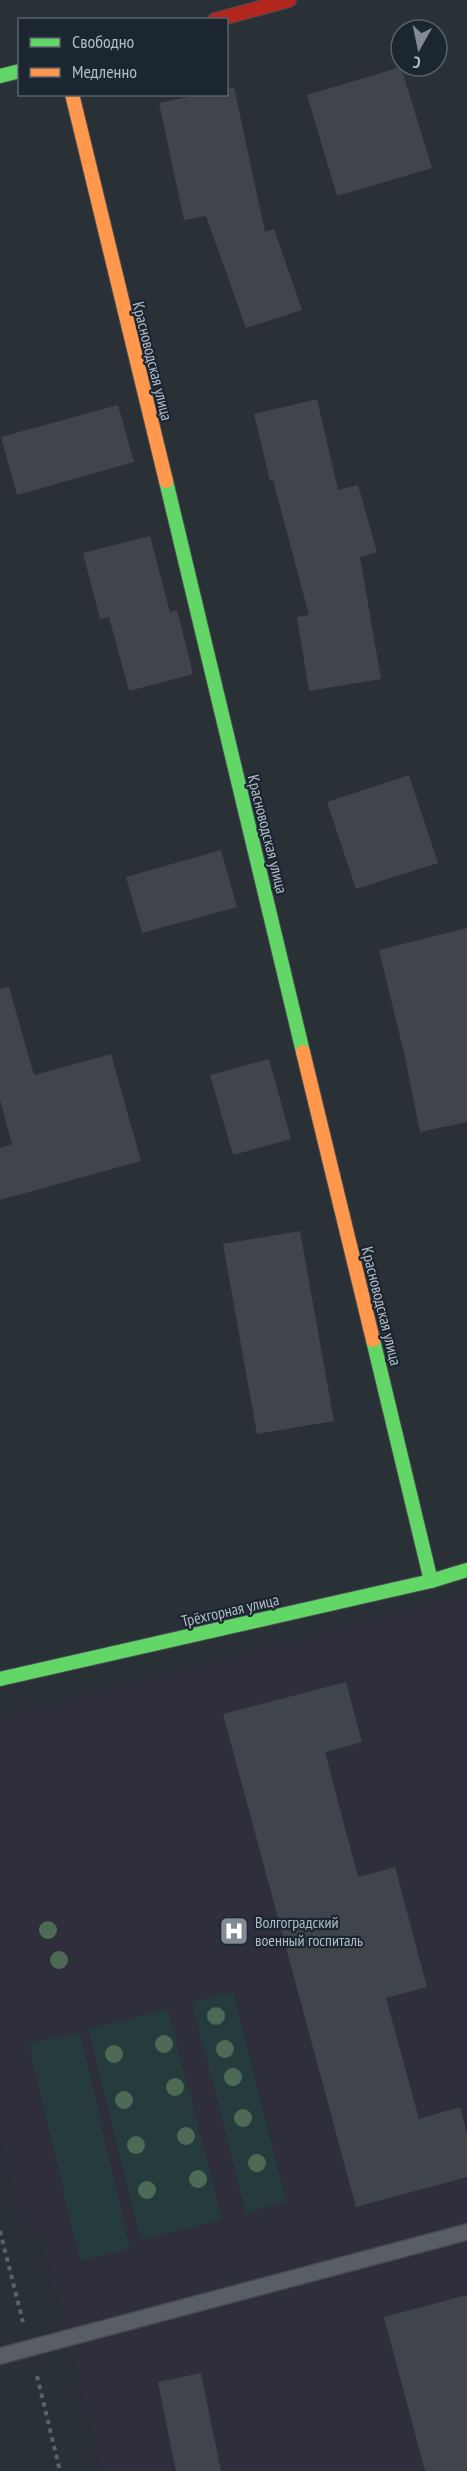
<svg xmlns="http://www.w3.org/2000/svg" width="467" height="2471" font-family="'PT Sans Narrow',sans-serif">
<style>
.medical{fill:#2e2e3c}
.green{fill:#263b3c}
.building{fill:#40454b}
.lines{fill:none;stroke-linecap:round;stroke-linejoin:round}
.lane-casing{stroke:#474c51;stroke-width:18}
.fast-casing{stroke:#474c51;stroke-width:16}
.slow-casing{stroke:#474c51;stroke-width:16}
.jam-casing{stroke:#474c51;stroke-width:16}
.path{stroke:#5b6268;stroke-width:4;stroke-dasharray:4.5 4.5;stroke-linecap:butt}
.lane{stroke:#585e64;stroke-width:15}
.fast{stroke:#63d668;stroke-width:14}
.slow{stroke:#ff974d;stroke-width:14}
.jam{stroke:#b3261e;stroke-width:14}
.tree{fill:#4c6a55}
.labels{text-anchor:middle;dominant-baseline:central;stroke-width:4.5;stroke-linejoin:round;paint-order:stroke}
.street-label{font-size:16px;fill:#b2bcc8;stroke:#1c2631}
.poi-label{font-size:16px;fill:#b2bcc8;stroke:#1c2631;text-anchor:start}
</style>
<rect width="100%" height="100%" fill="#293036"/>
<!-- medical -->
<polygon class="medical" points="467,1594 467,2471 97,2471 99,2467 42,2240 20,2221 0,2145 0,1717"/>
<!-- green -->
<g class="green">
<polygon points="233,1992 286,2202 246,2213 192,2002"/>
<polygon points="168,2009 222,2220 141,2240 88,2029"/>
<polygon points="80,2032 130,2249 80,2261 29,2044"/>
</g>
<!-- building -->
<g class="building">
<polygon points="401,67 432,168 337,196 307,95"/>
<polygon points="234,87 265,232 274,229 302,310 246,328 206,216 184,220 159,103 201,94 226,94 226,89"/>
<polygon points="317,399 338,490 358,485 377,552 360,557 381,679 309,691 297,617 309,615 273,480 270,481 254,414"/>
<polygon points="118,405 134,462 17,495 1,437"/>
<polygon points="150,536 170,612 177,610 193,674 129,691 109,617 100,619 83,553"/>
<polygon points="409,775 438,863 356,889 327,802"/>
<polygon points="221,850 237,907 142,933 126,877"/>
<polygon points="467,928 467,1122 420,1132 405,1057 379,950"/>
<polygon points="9,987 34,1075 111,1054 141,1161 0,1200 0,1148 12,1144 0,1100 0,989"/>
<polygon points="269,1059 291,1139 233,1155 210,1075"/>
<polygon points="300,1231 334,1421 257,1434 223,1244"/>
<polygon points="346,1682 362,1742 325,1752 358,1877 395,1867 427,1987 386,1998 419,2119 460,2107 467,2133 467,2177 356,2207 223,1714"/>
<polygon points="467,2295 467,2471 425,2471 384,2317"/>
<polygon points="201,2373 221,2471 176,2471 158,2382"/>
</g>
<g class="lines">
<!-- lane casing -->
<g class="lane-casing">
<polyline id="lane" points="0,2356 467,2232"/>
</g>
<!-- fast casing -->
<g class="fast-casing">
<g id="fast">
<polyline points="0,76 20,71"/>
<polyline points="166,481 303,1052"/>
<polyline points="373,1340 431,1581"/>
<polyline points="0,1679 431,1581 467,1570"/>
</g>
</g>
<!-- slow casing -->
<g class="slow-casing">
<g id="slow">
<polyline points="72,94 166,481"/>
<polyline points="303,1052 373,1340"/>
</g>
</g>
<!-- jam casing -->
<g class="jam-casing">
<polyline id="jam" points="215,20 289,0"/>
</g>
<!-- path -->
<g class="path">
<polyline points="0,2231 23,2322"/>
<polyline points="37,2376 60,2471"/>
</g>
<!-- lane -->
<use href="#lane" class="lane"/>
<!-- fast -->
<use href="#fast" class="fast"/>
<!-- slow -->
<use href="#slow" class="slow"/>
<!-- jam -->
<use href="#jam" class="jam"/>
</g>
<!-- trees -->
<g class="tree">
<circle cx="48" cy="1930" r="9"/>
<circle cx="59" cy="1960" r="9"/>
<circle cx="216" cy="2016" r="9"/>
<circle cx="164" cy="2044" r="9"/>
<circle cx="225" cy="2049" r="9"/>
<circle cx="114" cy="2054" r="9"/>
<circle cx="233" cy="2077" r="9"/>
<circle cx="175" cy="2087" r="9"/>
<circle cx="124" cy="2100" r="9"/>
<circle cx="243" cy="2118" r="9"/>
<circle cx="186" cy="2136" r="9"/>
<circle cx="136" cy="2145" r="9"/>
<circle cx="257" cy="2163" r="9"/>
<circle cx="198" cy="2179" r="9"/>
<circle cx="147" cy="2190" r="9"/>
</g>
<!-- icons -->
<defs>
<g id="hospital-square" transform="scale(1.5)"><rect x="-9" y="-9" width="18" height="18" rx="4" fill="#828b95" stroke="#1c2631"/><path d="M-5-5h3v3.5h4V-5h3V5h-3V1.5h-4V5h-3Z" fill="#fff"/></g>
</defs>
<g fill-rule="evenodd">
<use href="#hospital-square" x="234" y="1931"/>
</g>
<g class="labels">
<!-- street labels -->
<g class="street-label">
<text transform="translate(153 361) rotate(76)">Красноводская улица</text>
<text transform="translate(268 834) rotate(76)">Красноводская улица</text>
<text transform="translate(382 1306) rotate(76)">Красноводская улица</text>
<text transform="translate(230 1610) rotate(-13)">Трёхгорная улица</text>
</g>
<!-- poi labels -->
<g class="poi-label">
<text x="255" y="1922">Волгоградский<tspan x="255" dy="18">военный госпиталь</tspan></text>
</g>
</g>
<!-- legend -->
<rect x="18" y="18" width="210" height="78" fill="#1c2631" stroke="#58626d" stroke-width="1.5"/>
<rect x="30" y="38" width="30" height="9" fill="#63d668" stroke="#58626d" stroke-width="1.5"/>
<text x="72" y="48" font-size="18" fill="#b2bcc8">Свободно</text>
<rect x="30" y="68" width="30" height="9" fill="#ff974d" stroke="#58626d" stroke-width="1.5"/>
<text x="72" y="78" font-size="18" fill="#b2bcc8">Медленно</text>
<!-- north arrow -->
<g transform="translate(419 48) rotate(189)"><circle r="28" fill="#1c2631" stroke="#58626d" stroke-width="1.5"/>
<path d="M0-4.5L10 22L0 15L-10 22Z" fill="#828b95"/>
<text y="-9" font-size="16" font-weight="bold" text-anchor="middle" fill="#b2bcc8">С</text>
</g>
</svg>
